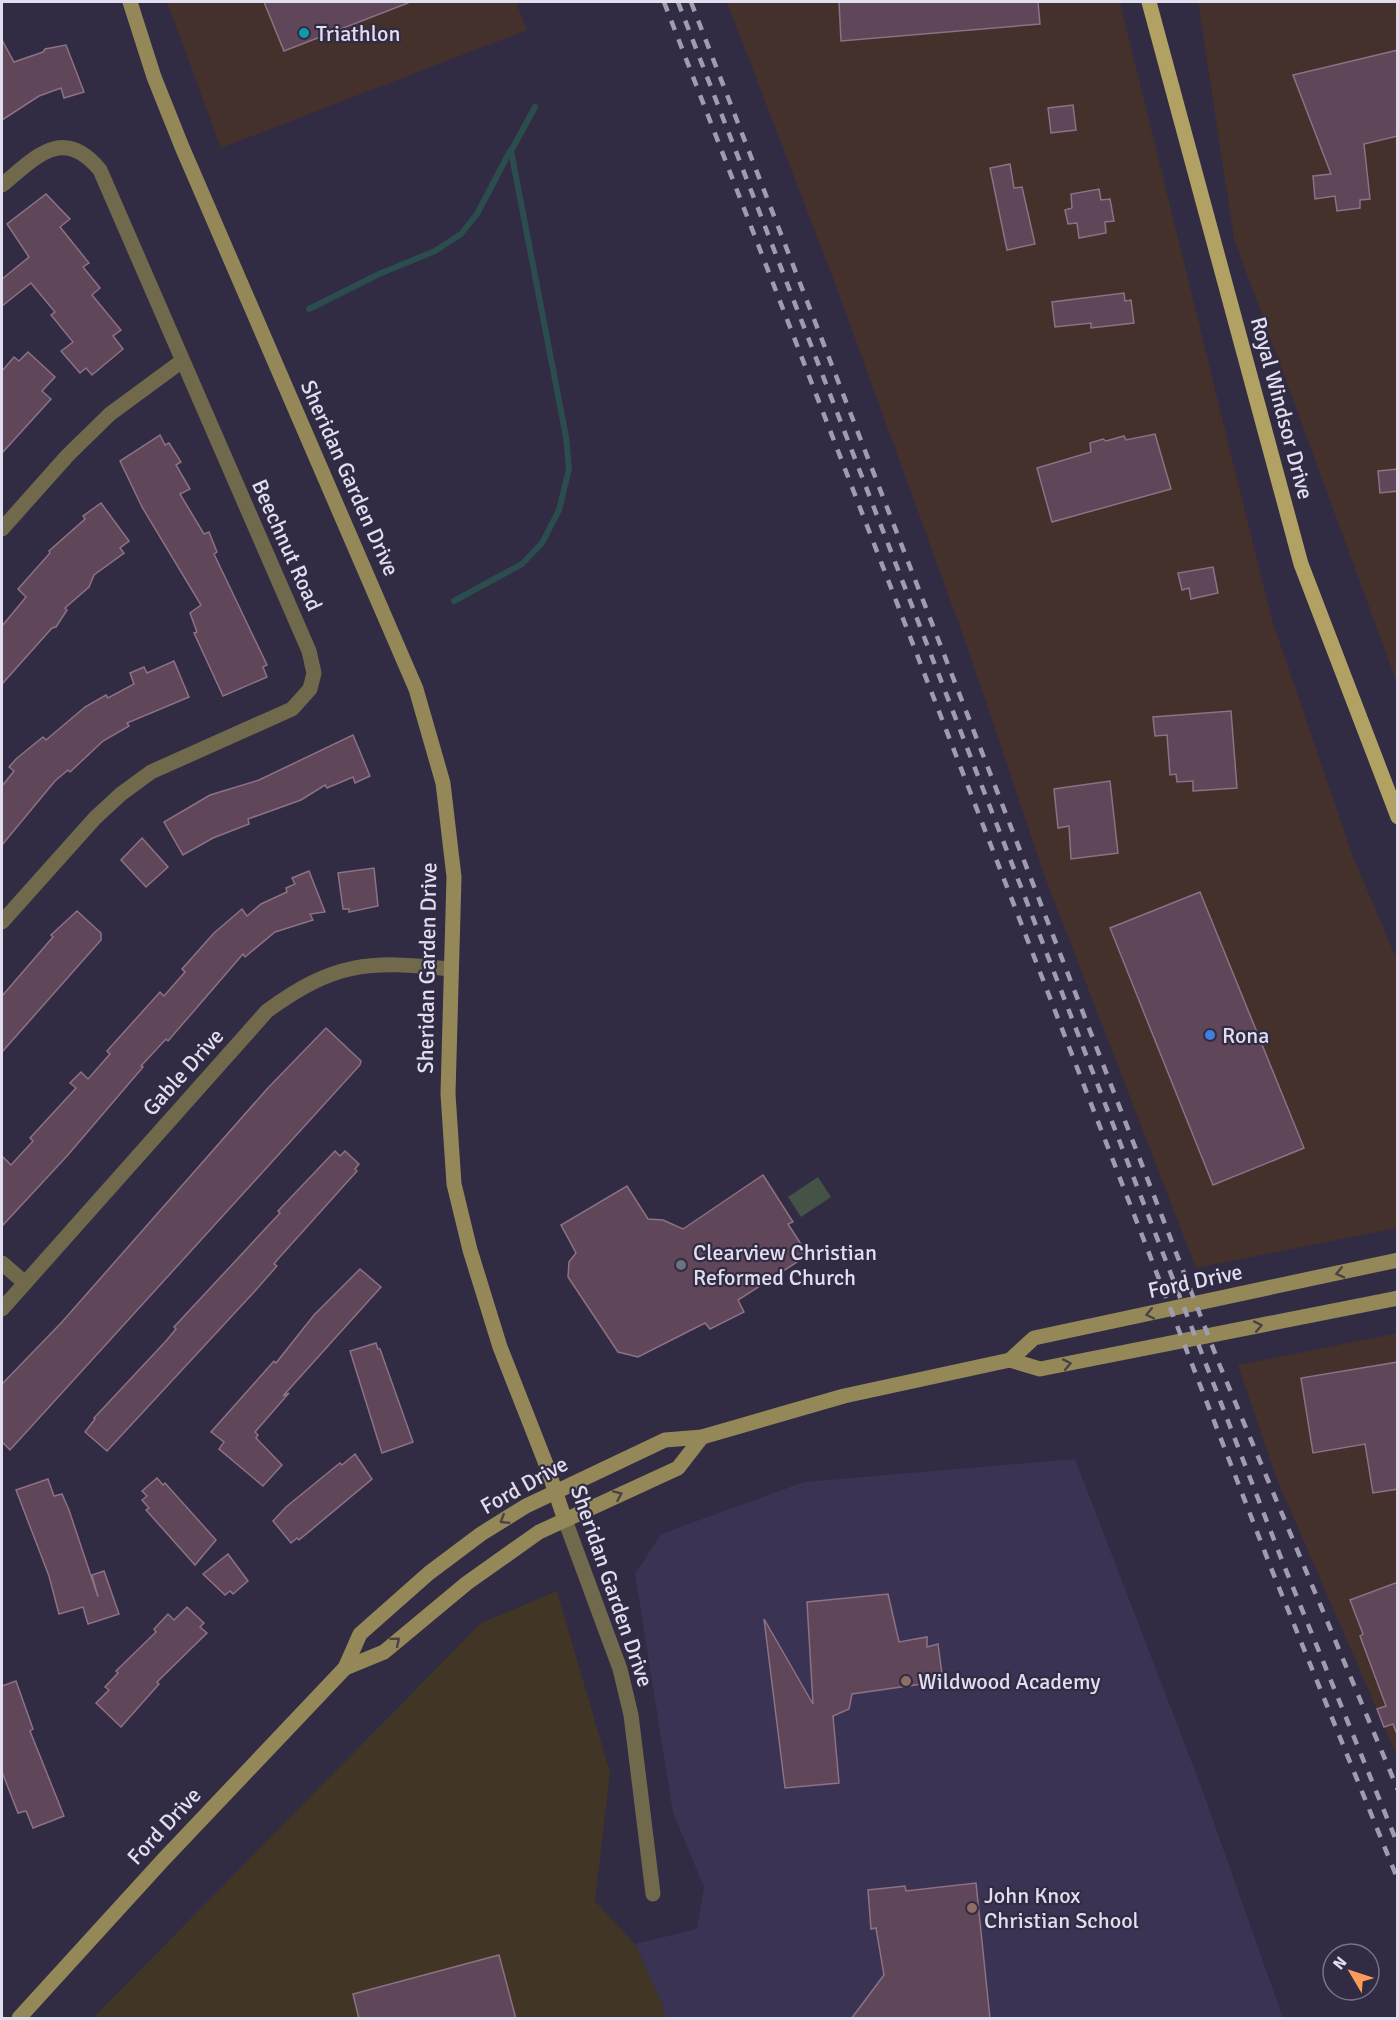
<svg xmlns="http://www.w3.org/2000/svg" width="1399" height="2020" font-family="Signika,sans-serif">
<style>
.commercial{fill:#413526}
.industrial{fill:#45312c}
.built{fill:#3b3353}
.green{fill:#455246}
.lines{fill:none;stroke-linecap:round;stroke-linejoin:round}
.stream{stroke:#2b4d4e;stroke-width:6}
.building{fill:#5f4658;stroke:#8d7185;stroke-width:1.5}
.street{stroke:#70694b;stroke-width:15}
.secondary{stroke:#958858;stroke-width:15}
.primary{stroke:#b1a162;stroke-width:15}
.rail{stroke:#a09cb0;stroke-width:4.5;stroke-dasharray:10 10;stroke-linecap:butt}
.oneway{stroke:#4a4249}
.culture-dot{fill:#0f9aa8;stroke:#312b44;stroke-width:2}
.shop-dot{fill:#3f7fe0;stroke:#312b44;stroke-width:2}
.worship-dot{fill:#6b7280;stroke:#312b44;stroke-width:2}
.education-dot{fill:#8d6e63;stroke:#312b44;stroke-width:2}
.labels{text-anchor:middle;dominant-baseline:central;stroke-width:4.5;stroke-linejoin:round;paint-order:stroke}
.poi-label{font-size:22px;fill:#e1deef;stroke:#312b44;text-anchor:start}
.street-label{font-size:22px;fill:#e1deef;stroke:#312b44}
</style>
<rect width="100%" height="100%" fill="#312b44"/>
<!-- commercial -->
<polygon class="commercial" points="557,1591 610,1773 595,1901 635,1944 663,2005 665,2018 93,2018 481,1623"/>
<!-- industrial -->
<g class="industrial">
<polygon points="167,2 516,2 527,30 221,148"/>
<polygon points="727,2 1120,2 1271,617 1352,854 1397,960 1397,1228 1196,1268 1045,877 968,649 836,286"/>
<polygon points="1198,2 1397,2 1397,683 1234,239"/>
<polygon points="1397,1333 1397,1756 1276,1477 1238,1365"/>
</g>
<!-- built -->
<polygon class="built" points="1075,1459 1202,1789 1283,2018 665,2018 663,2005 635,1944 697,1929 704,1887 673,1813 635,1574 661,1534 804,1482"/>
<!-- green -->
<polygon class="green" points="818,1177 831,1197 801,1217 788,1197"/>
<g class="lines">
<!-- stream -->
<g class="stream">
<polyline points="309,309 379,274 435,251 461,234 477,214 510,151"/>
<polyline points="454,601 522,564 542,543 559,510 569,469 566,437 511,151 535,107"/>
</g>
</g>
<!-- building -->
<g class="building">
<polygon points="264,2 408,2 408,3 284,51"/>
<polygon points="839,2 1038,2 1040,24 841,41"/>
<polygon points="2,40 14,62 43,52 45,49 66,45 84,92 64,98 61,88 39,96 2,120"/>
<polygon points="1398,50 1398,136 1364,144 1370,199 1360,200 1360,208 1337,211 1335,196 1315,199 1313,176 1331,174 1293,75"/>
<polygon points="1073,105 1076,130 1051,133 1048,108"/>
<polygon points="1010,164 1014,188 1022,187 1035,244 1007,250 990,168"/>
<polygon points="1099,189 1101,200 1110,199 1114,221 1105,222 1106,233 1079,238 1077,223 1068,224 1065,210 1072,208 1071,194"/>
<polygon points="46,194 70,219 60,227 89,263 83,267 100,288 92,295 121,330 113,336 123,349 92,375 86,368 80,373 61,351 73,342 51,315 55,312 31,283 2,306 2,279 29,257 7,224"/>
<polygon points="1124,293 1125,301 1131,300 1134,323 1091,328 1091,323 1055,327 1052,302"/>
<polygon points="28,352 55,377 42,391 51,399 2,453 2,371 14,357 19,361"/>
<polygon points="1155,434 1171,489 1052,522 1037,468 1091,452 1090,443 1103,439 1106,441 1124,436 1126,440"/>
<polygon points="160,435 165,445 169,443 181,462 176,465 190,489 180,494 204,534 209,532 217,552 214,554 267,665 263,667 267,677 223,696 194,633 197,632 190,613 201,605 142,507 120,461"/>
<polygon points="1398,469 1398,491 1380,493 1378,471"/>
<polygon points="101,503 129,541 120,548 124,553 94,575 89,587 65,608 67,610 56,627 52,628 2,684 2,626 26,597 18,589 50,553 49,551 85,519 83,516"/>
<polygon points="1213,567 1218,593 1191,599 1189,588 1182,590 1178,573"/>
<polygon points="174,661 189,697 127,723 129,726 103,741 70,772 68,770 55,781 2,845 2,786 14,771 9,767 16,759 43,737 46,740 85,707 106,695 108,698 134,684 130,673 144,667 147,673"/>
<polygon points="1231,711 1237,788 1193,791 1193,781 1177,782 1176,774 1170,775 1167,735 1155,736 1153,717"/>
<polygon points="353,735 370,776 355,783 353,777 327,788 325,785 301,800 248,819 249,824 213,838 183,855 164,822 210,795 259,780"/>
<polygon points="1110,781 1118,853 1071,859 1069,826 1058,828 1054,789"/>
<polygon points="142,838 168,867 146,887 121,860"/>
<polygon points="374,868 378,906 349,912 349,909 343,909 338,873"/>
<polygon points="309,871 325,912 310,914 313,920 275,932 245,957 243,954 168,1041 166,1039 141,1066 143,1067 67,1156 2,1226 2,1156 11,1165 33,1141 30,1138 76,1088 70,1083 81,1072 88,1079 110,1054 107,1051 160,992 164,996 185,972 182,969 214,933 242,909 247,916 261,904 287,892 286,888 295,884 292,878"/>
<polygon points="1200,892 1304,1148 1213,1185 1110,928"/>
<polygon points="77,911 101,933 101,940 2,1052 2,996 53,937 51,935"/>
<polygon points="326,1028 361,1061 360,1065 10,1450 2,1442 2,1384 62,1322 267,1089"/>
<polygon points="335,1151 340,1156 345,1151 359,1164 355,1169 357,1171 278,1259 274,1264 277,1266 255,1291 107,1451 85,1432 95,1419 94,1418 166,1341 176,1329 174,1327 280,1213 278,1211"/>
<polygon points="763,1175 793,1222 788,1224 808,1255 738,1300 744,1312 710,1329 705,1323 638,1357 618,1352 568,1277 569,1262 576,1253 561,1225 627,1186 648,1219 663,1220 683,1229"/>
<polygon points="360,1269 381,1287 283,1396 289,1393 255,1432 258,1435 256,1438 282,1465 263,1486 219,1449 224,1442 211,1432 274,1361 276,1363 314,1315"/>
<polygon points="376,1343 378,1349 380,1349 413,1442 382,1453 350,1351"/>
<polygon points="1398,1362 1398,1489 1373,1493 1365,1444 1313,1453 1301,1378"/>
<polygon points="355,1454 372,1479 299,1540 297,1538 291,1543 273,1521 286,1507 340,1463 342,1465"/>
<polygon points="157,1478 163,1485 165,1483 216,1540 195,1565 146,1510 149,1508 142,1500 147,1496 142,1491"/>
<polygon points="48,1479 54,1496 62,1494 69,1510 98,1597 92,1575 104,1571 119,1614 88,1624 83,1607 59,1614 49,1576 16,1490"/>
<polygon points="228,1554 248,1581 233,1594 230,1591 225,1595 203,1574"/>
<polygon points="1398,1582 1398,1732 1396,1732 1393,1724 1384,1727 1377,1709 1386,1706 1360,1636 1363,1634 1350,1600"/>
<polygon points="888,1594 899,1642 927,1637 927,1647 938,1644 943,1681 852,1694 849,1709 833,1716 839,1783 785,1788 764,1619 813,1704 807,1602"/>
<polygon points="187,1607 204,1623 200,1627 207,1633 157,1682 159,1684 121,1727 96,1703 109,1690 105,1687 118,1673 116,1671 156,1632 154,1629 168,1614 174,1620"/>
<polygon points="16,1681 33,1729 30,1731 64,1816 33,1828 26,1811 18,1813 2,1772 2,1686"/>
<polygon points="976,1883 990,2019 851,2019 884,1975 876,1928 871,1929 868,1890 905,1886 906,1891"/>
<polygon points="499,1955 516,2019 359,2019 353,1994"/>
</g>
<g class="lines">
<!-- street -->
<g class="street">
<path d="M2,185C36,157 63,125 100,170L309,651L314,673L310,689L292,709L151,772L121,794L95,818L2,922"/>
<polyline points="2,529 68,455 110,414 182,361"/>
<polyline points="2,1263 25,1283"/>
<path d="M2,1309L267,1011C334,962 369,960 450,969"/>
<polyline points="565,1520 620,1669 631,1715 653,1894"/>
</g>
<!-- secondary -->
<g class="secondary">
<polyline points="130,2 154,77 182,147 416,689 443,783 454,877 448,1094 454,1184 470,1250 500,1347 546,1464 565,1520"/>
<polyline points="1010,1360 1034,1338 1398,1260"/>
<polyline points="345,1668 384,1652 467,1583 539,1532 678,1468 702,1437"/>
<polyline points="19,2018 163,1860 345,1668 360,1634 429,1573 481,1534 526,1506 665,1440 702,1437 844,1396 1010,1360 1040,1369 1398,1298"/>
</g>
<!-- primary -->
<polyline class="primary" points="1149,2 1301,564 1398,817"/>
<!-- rail -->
<g class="rail">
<polyline points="664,2 1271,1568 1398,1880"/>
<polyline points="678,2 1283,1563 1398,1845"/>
<polyline points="691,2 1220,1366 1398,1790"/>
</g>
</g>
<!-- one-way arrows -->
<defs><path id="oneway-chevron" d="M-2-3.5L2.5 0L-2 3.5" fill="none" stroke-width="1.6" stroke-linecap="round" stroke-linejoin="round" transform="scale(1.5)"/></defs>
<g class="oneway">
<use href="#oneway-chevron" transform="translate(1340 1273) rotate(167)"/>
<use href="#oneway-chevron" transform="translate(1150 1314) rotate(168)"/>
<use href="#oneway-chevron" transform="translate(1258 1326) rotate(-11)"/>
<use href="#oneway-chevron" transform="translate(1067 1364) rotate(-11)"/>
<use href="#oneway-chevron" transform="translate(618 1495) rotate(-24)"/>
<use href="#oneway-chevron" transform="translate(504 1520) rotate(148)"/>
<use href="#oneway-chevron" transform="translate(396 1641) rotate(-40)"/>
</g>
<!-- markers -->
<circle class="culture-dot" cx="304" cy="33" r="6"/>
<circle class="shop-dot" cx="1210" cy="1035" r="6"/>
<circle class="worship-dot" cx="681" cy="1265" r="6"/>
<g class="education-dot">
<circle cx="906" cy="1681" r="6"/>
<circle cx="972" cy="1908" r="6"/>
</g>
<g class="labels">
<!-- poi labels -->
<g class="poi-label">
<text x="316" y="33">Triathlon</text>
<text x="1222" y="1035">Rona</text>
<text x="693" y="1252">Clearview Christian<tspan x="693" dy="25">Reformed Church</tspan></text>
<text x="918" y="1681">Wildwood Academy</text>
<text x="984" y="1895">John Knox<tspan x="984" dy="25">Christian School</tspan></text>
</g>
<!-- street labels -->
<g class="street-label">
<text transform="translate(1282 408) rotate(75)">Royal Windsor Drive</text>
<text transform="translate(350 478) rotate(66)">Sheridan Garden Drive</text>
<text transform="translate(287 545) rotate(66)">Beechnut Road</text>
<text transform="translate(427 968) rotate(-89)">Sheridan Garden Drive</text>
<text transform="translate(183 1072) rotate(-48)">Gable Drive</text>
<text transform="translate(1195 1281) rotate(-12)">Ford Drive</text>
<text transform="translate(524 1485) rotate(-29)">Ford Drive</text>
<text transform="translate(612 1586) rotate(71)">Sheridan Garden Drive</text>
<text transform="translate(164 1826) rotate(-47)">Ford Drive</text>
</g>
</g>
<!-- border -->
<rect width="1399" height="2020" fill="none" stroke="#e1deef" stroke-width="6"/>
<!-- north arrow -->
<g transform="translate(1351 1972) rotate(309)"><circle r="28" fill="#312b44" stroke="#777388" stroke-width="1.5"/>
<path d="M0-4.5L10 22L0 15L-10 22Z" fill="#fe9b58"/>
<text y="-9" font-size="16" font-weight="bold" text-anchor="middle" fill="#e1deef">N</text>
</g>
</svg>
